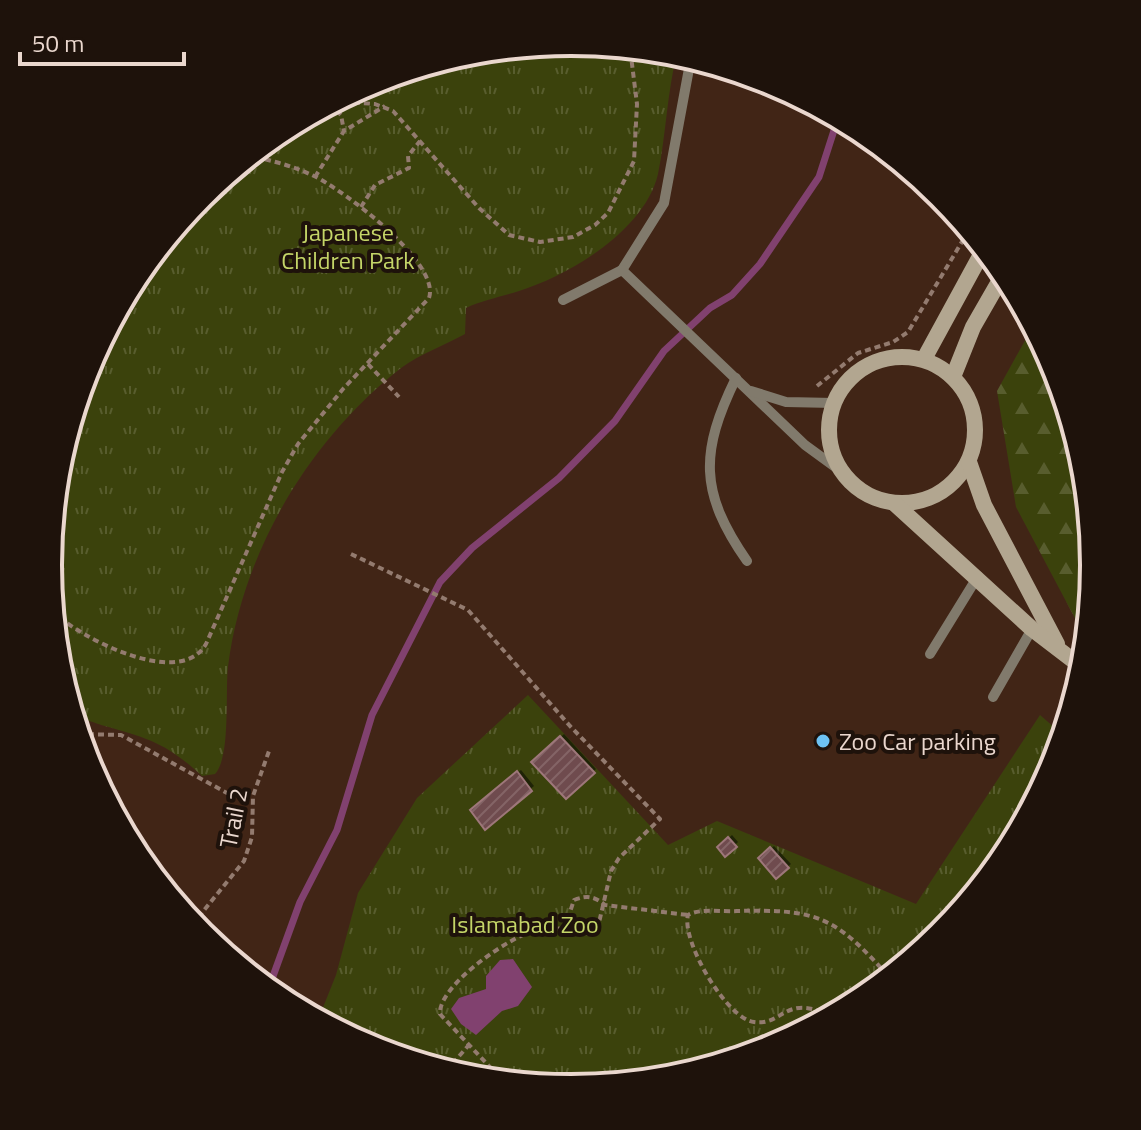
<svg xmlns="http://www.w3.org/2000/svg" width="1141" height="1130" font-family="'Titillium Web',sans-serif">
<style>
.forest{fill:url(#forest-firs)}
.park{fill:url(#park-tufts)}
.water{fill:#81416f}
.shadow{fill:#0007}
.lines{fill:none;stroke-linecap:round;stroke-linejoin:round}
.stream{stroke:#81416f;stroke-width:7}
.building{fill:url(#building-hatch);stroke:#9e777a;stroke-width:2}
.path{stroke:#937b6f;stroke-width:4;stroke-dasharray:6 4;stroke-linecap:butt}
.lane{stroke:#817a6c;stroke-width:10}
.secondary{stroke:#b2a690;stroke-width:16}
.poi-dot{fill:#6dc2f3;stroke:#1e120b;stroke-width:3}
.labels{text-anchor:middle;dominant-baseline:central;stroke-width:8;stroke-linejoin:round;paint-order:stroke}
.park-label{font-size:24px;fill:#c4d568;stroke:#1e120b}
.poi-label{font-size:24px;fill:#ead7ce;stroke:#1e120b;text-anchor:start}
.street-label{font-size:24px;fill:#ead7ce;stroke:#1e120b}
.rim{fill:none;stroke:#ead7ce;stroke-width:4}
</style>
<defs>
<pattern id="forest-firs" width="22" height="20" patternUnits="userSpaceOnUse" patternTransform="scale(2)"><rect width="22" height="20" fill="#3b420c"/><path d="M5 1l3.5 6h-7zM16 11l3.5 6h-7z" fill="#585d2e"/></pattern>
<pattern id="park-tufts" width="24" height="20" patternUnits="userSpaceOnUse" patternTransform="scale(2)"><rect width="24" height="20" fill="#3b420c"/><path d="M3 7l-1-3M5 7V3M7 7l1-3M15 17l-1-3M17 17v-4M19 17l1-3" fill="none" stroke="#585d2e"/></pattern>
<pattern id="building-hatch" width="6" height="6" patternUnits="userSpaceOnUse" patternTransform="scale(2)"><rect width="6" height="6" fill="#6f4b4e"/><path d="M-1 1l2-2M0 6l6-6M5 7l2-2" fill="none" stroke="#846466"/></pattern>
</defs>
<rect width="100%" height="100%" fill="#412516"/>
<!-- forest -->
<path class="forest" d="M1033,326C1071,398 1094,484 1093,566C1093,590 1089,615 1086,639L1016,507L997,391Z"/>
<!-- park -->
<g class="park">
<path d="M571,42L677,53C667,93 666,134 658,174C645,230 570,275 519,291C501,297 483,300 466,308L465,334C445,345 420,354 401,368C310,439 242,552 228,667C225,692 231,757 215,774L202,776C166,743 150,739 105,726C93,723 87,717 74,723C69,704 60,684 57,665C17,418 138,182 370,82C434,55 503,49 571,42Z"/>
<path d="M528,695L668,845L717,821L916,904L1040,715L1063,735C1044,795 1010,850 971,898C825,1075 584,1130 371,1048C353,1041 335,1029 318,1020L336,975L358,893L417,798Z"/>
</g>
<!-- water -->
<polygon class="water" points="513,959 532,987 518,1006 502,1011 476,1035 461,1024 451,1009 459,998 486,989 486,976 500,960"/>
<!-- shadow -->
<g class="shadow">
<polygon points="564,734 596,769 566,796 534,762"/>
<polygon points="521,770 534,786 486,827 476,807"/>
<polygon points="732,835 738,842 725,855 719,847"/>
<polygon points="774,846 791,864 777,876 760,858"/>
</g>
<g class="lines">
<!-- stream -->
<polyline class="stream" points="268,990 300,902 337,830 372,715 440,582 472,548 559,478 615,421 664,351 710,308 732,295 760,264 819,177 838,118"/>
</g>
<!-- building -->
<g class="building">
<polygon points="560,736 595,773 566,799 531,762"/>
<polygon points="517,771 532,791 485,830 470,810"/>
<polygon points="728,837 737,847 725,857 717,847"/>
<polygon points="770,847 789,868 776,879 758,858"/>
</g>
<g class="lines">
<!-- path -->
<g class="path">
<polyline points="334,101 375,104 393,111 479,208 509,235 540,242 573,237 595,225 608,213 634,161 637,104 631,56 626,48"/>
<polyline points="330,103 341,115 344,131"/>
<polyline points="315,177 344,131 385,106"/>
<polyline points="361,207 375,185 409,168 408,156 420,141"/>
<polyline points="368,364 399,397"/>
<polyline points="817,386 858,353 893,342 908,332 969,230"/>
<path d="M351,554L468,610L570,726L660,819L619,858L611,871L598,927L587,934C570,931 558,926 539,929C513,934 438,985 440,1014L503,1081"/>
<path d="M52,611C80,638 180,690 206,644L282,472L298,444L343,389L429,298C441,263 343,190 314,176C293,166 271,160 249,156"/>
<polyline points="78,734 121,735 227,793 252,796"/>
<polyline points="192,925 244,861 252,837 253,796 269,751"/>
<path d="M573,928L568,918L574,900C587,895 594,896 605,905L688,915"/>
<path d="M831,1016C784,993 784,1026 754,1022C727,1019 681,941 688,915C700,908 722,912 737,911C817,909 835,916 889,977"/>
<polyline points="446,1071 468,1046"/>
</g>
<!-- lane -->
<g class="lane">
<polyline points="622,270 664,203 691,58"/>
<polyline points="563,300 622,270 805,445 842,472"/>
<path d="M736,378C700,452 699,492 747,561"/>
<polyline points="751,391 786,402 834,403"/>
<polyline points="930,654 978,576"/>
<polyline points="993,697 1032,629"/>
</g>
<!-- secondary -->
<g class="secondary">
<circle cx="902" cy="430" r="73"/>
<polyline points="924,359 984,249"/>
<polyline points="953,377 973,327 1004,273"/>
<polyline points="969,462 984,505 1057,644"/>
<polyline points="894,503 1032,629 1083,668"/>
</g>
</g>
<!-- markers -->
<circle class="poi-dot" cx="823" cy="741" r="8"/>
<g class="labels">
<!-- park labels -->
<g class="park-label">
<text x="348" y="232">Japanese<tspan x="348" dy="28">Children Park</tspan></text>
<text x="525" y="924">Islamabad Zoo</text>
</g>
<!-- poi labels -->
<g class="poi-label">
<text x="839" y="741">Zoo Car parking</text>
</g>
<!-- street labels -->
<g class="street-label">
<text transform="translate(233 818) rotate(-79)">Trail 2</text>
</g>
</g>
<!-- crop -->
<path d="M0 0H1141V1130H0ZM62 565a509 509 0 1 1 1018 0a509 509 0 1 1-1018 0Z" fill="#1e120b" fill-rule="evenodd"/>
<path class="rim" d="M62 565a509 509 0 1 1 1018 0a509 509 0 1 1-1018 0Z"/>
<!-- scale -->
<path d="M20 52v12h164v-12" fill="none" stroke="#ead7ce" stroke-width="4"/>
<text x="32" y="52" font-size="24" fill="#ead7ce" stroke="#1e120b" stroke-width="6" paint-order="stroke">50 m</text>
</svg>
